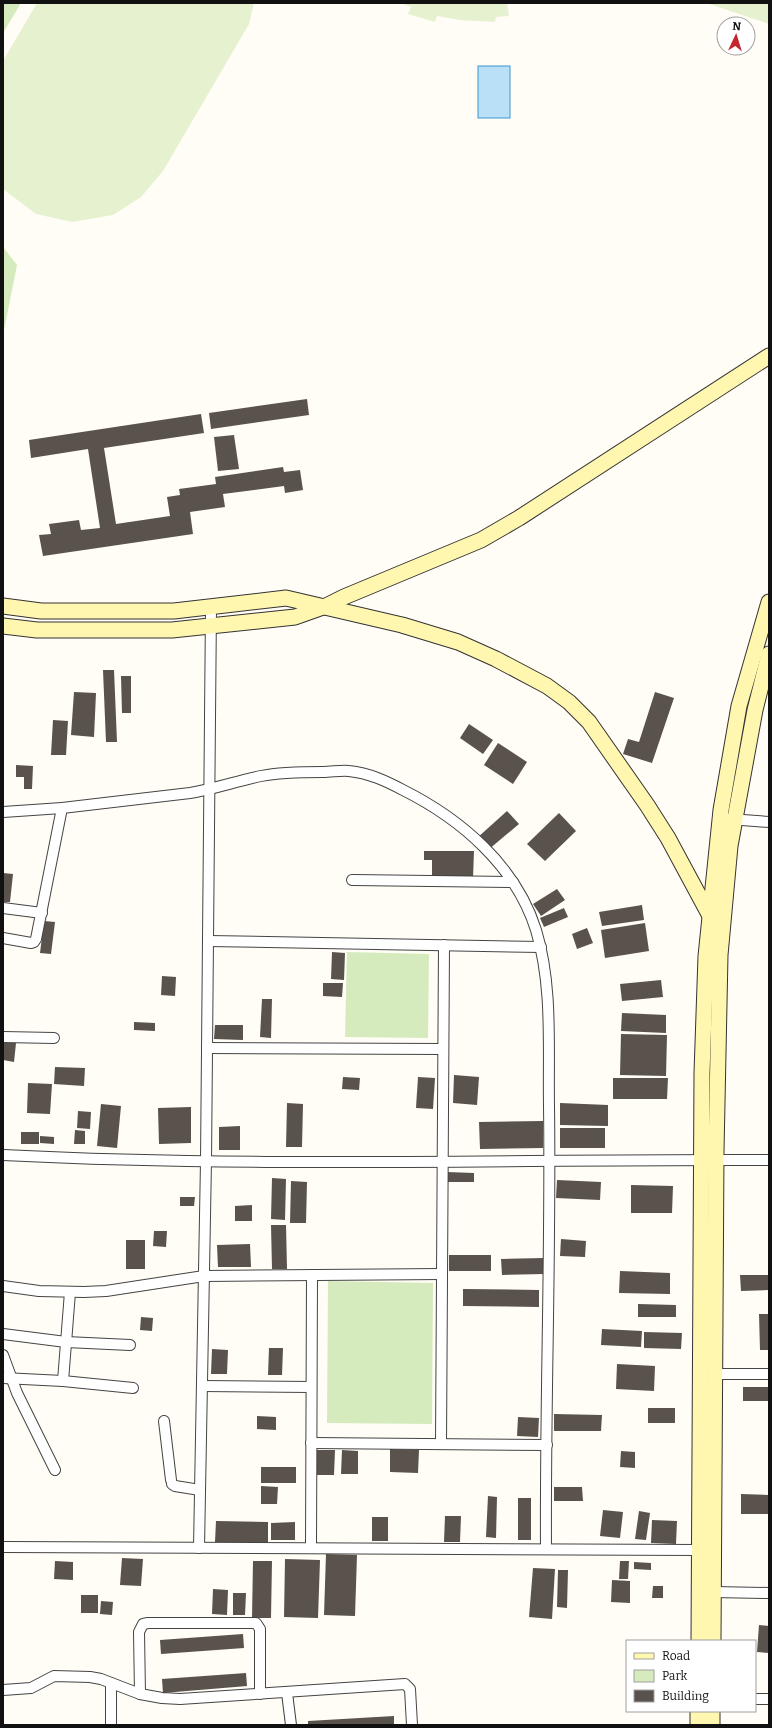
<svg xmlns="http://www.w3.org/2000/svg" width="772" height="1728" font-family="Bitter,serif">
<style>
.green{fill:#d5ebbd}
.pitch{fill:#e6f2cf}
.water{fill:#b9e0f7;stroke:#3f96cf}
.building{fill:#5a524d}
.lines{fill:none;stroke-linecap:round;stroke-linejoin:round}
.street-casing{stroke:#444;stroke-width:12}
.secondary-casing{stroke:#333;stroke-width:17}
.street{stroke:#fff;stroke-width:10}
.secondary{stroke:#fff6b0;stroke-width:15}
</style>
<rect width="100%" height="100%" fill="#fffdf5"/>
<!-- green -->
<g class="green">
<polygon points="3,3 21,3 3,33"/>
<polygon points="3,247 17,265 3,335"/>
<polygon points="347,952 429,954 428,1038 345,1037"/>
<polygon points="328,1281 433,1283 432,1424 327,1423"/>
</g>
<!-- pitch -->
<g class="pitch">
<polygon points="37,3 254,3 249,24 163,171 141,197 113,215 72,222 36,214 3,189 3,61"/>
<polygon points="401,3 507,3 509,16 496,17 495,22 460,20 437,16 435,22 408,14 411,7"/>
<polygon points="706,3 769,3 769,24"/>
</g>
<!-- water -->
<rect class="water" x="478" y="66" width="32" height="52"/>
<!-- building -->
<g class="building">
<polygon points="307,399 309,415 211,429 209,413"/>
<polygon points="201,414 204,433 104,448 116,524 170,516 167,497 180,495 179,489 216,484 215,477 283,467 284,472 300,470 303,490 285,493 284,486 223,494 225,507 190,512 193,534 43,556 39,535 51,534 49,524 79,520 81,530 100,528 88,449 31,458 29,440"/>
<polygon points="234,435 239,469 218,471 214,437"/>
<polygon points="103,670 114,670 117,742 106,742"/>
<polygon points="121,676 131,676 131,713 122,713"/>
<polygon points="74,692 96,693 94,737 71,735"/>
<polygon points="655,692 674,698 652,763 623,754 628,739 639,742"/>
<polygon points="53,720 68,721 66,755 51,755"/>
<polygon points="469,724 493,740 483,754 460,738"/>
<polygon points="498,743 527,762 513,784 484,765"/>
<polygon points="16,765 33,766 32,789 24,789 24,777 16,777"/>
<polygon points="507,811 519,824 488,850 477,838"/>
<polygon points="559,813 576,831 545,861 527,844"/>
<polygon points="424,851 474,851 473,878 432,878 432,860 424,860"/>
<polygon points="3,873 13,874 10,902 3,902"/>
<polygon points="557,889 565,900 541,916 533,904"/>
<polygon points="642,905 644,920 602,926 599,912"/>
<polygon points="564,908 568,917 544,927 540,918"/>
<polygon points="44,921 55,922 51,954 40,953"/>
<polygon points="645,923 649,951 605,958 601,930"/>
<polygon points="587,928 593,943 577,949 572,934"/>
<polygon points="332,952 345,953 344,980 331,979"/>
<polygon points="162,976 176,977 175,996 161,995"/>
<polygon points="661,980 663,997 622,1001 620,984"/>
<polygon points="323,983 343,983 342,997 323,996"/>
<polygon points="262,999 272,999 271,1038 260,1037"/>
<polygon points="622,1013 666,1015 666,1033 621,1031"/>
<polygon points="134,1022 155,1023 155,1031 134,1030"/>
<polygon points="215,1025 243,1025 243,1040 214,1039"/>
<polygon points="621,1034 667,1035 666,1076 620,1075"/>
<polygon points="3,1042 16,1043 14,1062 3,1060"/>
<polygon points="55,1067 85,1068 84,1086 54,1084"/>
<polygon points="454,1075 479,1077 477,1105 453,1103"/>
<polygon points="343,1077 360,1078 359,1090 342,1089"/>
<polygon points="418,1077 435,1078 433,1109 416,1108"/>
<polygon points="613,1078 668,1078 667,1099 613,1099"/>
<polygon points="28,1083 52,1084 50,1114 27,1113"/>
<polygon points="287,1103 303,1104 302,1147 286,1147"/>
<polygon points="560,1103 608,1105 608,1126 560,1125"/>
<polygon points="101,1104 121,1106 117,1148 97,1146"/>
<polygon points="191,1107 191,1143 159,1144 158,1108"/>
<polygon points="78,1111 91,1112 90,1129 77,1128"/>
<polygon points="543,1121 543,1148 480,1149 479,1122"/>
<polygon points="240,1126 240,1150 219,1150 219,1127"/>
<rect x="560" y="1128" width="45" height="20"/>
<polygon points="75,1130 85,1131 85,1144 74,1144"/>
<rect x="21" y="1132" width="18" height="12"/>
<polygon points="40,1136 54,1137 54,1144 40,1143"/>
<polygon points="447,1172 474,1173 474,1182 447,1182"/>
<polygon points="272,1178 286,1179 285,1220 271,1219"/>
<polygon points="557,1180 601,1182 600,1200 556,1198"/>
<polygon points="291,1181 307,1182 306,1223 290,1223"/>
<polygon points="631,1185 673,1186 672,1213 631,1213"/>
<polygon points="180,1197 195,1197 194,1206 180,1206"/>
<polygon points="252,1205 252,1221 235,1221 235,1206"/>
<polygon points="271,1225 286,1225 287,1269 272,1269"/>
<polygon points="154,1231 167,1231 166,1247 153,1246"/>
<polygon points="561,1239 586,1241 585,1257 560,1256"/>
<rect x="126" y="1240" width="19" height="29"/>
<polygon points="250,1244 251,1267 218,1267 217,1245"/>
<rect x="449" y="1255" width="42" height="16"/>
<polygon points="544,1258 544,1274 502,1275 501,1259"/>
<polygon points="620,1271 670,1273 670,1294 619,1293"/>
<polygon points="740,1275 769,1275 769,1290 741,1291"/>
<polygon points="463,1289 539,1290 539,1307 463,1306"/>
<polygon points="638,1304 676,1305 676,1317 638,1317"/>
<polygon points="759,1314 769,1314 769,1350 760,1350"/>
<polygon points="141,1317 153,1318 152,1331 140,1330"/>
<polygon points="602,1329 642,1331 641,1347 601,1345"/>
<polygon points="644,1332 682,1333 681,1349 644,1348"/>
<polygon points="269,1348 283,1348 282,1375 268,1375"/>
<polygon points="212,1349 228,1350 227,1374 211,1374"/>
<polygon points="617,1364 655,1366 654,1391 616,1389"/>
<rect x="743" y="1387" width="26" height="14"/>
<rect x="648" y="1408" width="27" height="15"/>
<polygon points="554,1414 602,1415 601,1431 554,1431"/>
<polygon points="257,1416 276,1417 276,1430 257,1429"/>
<polygon points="518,1417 539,1418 538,1437 517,1436"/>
<polygon points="390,1449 419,1450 418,1473 390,1472"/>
<polygon points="317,1450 335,1450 334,1475 317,1475"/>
<polygon points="342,1450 358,1451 358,1474 341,1474"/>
<polygon points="621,1451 635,1452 635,1468 620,1467"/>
<rect x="261" y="1467" width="35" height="16"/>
<polygon points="261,1486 278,1487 277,1504 261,1504"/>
<polygon points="554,1487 582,1487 583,1501 554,1501"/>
<polygon points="741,1494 769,1495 769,1514 741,1514"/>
<polygon points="488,1496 497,1497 496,1538 486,1537"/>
<rect x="518" y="1498" width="13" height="42"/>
<polygon points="603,1510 623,1512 620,1538 600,1536"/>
<polygon points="639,1511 650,1513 646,1540 635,1539"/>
<polygon points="445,1516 461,1516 460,1542 444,1542"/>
<rect x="372" y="1517" width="16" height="24"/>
<polygon points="652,1520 677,1521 676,1544 651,1543"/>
<polygon points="216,1521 268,1522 268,1543 215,1542"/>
<polygon points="295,1522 295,1540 271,1540 271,1523"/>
<polygon points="326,1554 357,1555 355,1616 324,1615"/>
<polygon points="122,1558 143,1559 141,1586 120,1585"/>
<polygon points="285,1559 320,1560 318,1618 284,1617"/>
<polygon points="55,1561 73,1562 73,1580 54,1579"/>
<polygon points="253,1561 272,1561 271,1618 252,1618"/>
<polygon points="620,1561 629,1561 628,1579 619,1579"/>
<polygon points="634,1562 651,1563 651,1570 634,1569"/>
<polygon points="533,1568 555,1569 552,1619 529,1617"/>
<polygon points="558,1570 568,1570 567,1608 557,1607"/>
<polygon points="612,1580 630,1581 630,1603 611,1602"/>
<polygon points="653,1586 663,1586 663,1598 652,1598"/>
<polygon points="213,1589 228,1590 227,1615 212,1614"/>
<polygon points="233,1593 246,1593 245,1615 233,1615"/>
<rect x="81" y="1595" width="17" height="18"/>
<polygon points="101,1601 113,1602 112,1615 100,1614"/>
<polygon points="759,1625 769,1626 769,1653 757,1652"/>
<polygon points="243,1634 244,1648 161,1654 160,1640"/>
<polygon points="246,1673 247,1686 163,1693 162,1679"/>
<polygon points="394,1716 394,1725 308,1725 308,1721"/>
</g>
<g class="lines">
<!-- street casing -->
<g class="street-casing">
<g id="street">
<path d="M3,812L62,808L190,793C214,789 237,781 261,776C281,772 303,772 323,772C332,772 341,770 349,771C369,773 386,781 403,790C461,819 516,866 536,930C553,986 548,1048 549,1106C551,1254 545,1401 546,1549"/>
<polyline points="729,819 769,822"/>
<polyline points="352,880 513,882"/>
<polyline points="3,908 42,913"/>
<polyline points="3,938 31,943 34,942 36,939 62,808"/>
<polyline points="208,941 541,947"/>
<polyline points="3,1037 54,1038"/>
<polyline points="207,1048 443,1049"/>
<path d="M3,1155C258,1168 514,1159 769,1160"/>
<polyline points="3,1286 39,1291 84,1292 106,1291 204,1276 442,1274"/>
<polyline points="3,1334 66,1342 130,1345"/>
<polyline points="3,1355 17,1393 55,1470"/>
<polyline points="715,1374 769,1374"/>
<polyline points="3,1378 63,1381 133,1388"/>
<polyline points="63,1381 70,1292"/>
<polyline points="202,1386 311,1387"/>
<polyline points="164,1421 171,1480"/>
<polyline points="311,1443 547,1445"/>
<polyline points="441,1444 444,945"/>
<polyline points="172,1484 175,1486 200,1490"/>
<polyline points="3,1547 700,1550"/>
<polyline points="199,1548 206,1161 211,607"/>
<polyline points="311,1548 312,1275"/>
<polyline points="713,1592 769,1593"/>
<polyline points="111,1683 111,1725"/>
<polyline points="3,1690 31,1688 54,1676 90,1677 101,1679 140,1694 162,1698 180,1699 405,1684 410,1689 412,1725"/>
<polyline points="287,1693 291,1725"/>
<polyline points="140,1694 139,1632 143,1624 148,1623 256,1623 260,1629 260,1694"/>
<polyline points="755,1699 769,1699"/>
</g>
</g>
<!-- secondary casing -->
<g class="secondary-casing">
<g id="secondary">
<polyline points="3,606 41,611 174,611 286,598 402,625 458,642 496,659 547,686 569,702 589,722 647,805 668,838 710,916"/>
<polyline points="3,626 37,630 172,630 295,617 326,606 344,597 481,540 519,518 769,356"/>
<polyline points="699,1641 702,1073 706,956 721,810 739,706 769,602"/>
<polyline points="713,1641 716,1152 720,955 730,846 755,710 769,654"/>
<polyline points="698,1725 698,1711"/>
<polyline points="712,1725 712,1711"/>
</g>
</g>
<!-- street -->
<use href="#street" class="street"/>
<!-- secondary -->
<use href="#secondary" class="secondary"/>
</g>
<!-- border -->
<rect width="772" height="1728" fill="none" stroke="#111111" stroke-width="8"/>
<!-- legend -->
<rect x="626" y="1640" width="130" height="72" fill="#ffffff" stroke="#a0a0a0"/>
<rect x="634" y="1653" width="20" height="6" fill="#fff6b0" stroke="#a0a0a0"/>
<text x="662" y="1660" font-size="12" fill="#111111">Road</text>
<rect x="634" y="1670" width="20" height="12" fill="#d5ebbd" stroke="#a0a0a0"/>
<text x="662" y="1680" font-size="12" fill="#111111">Park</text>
<rect x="634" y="1690" width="20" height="12" fill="#5a524d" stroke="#a0a0a0"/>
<text x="662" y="1700" font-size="12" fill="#111111">Building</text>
<!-- north arrow -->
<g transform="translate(736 36) rotate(4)"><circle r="19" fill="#ffffff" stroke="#a0a0a0"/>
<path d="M0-3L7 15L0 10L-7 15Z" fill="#c4262e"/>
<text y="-6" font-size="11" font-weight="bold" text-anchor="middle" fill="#111111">N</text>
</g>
</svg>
